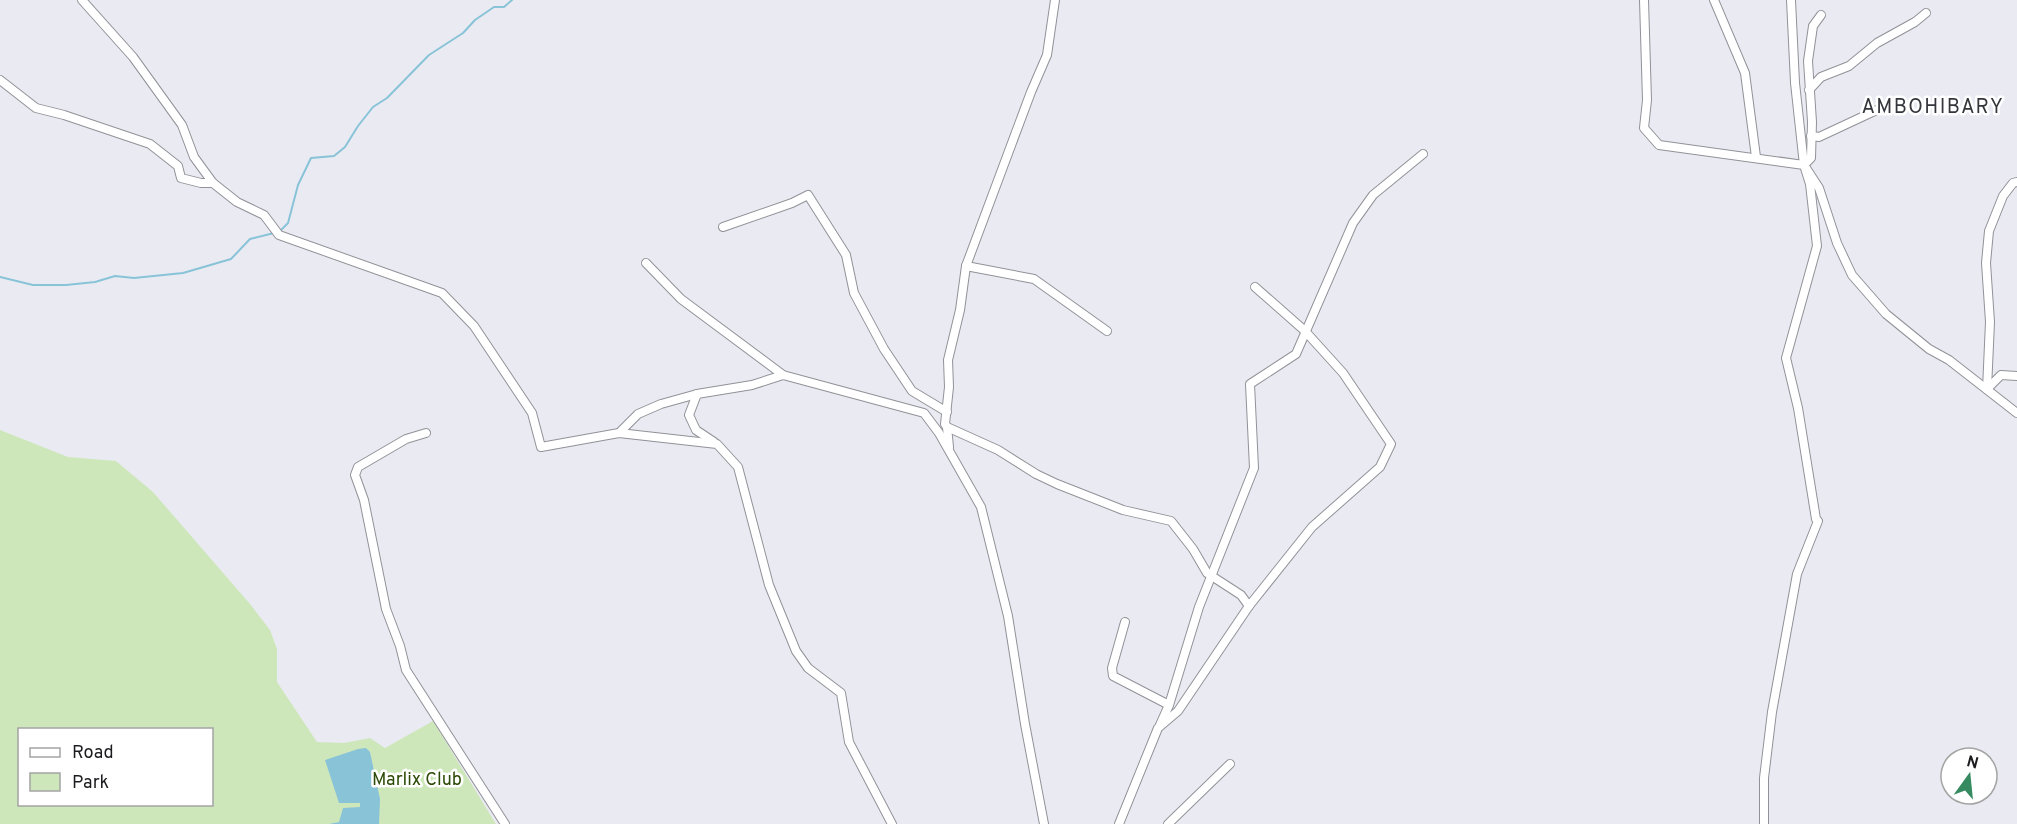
<svg xmlns="http://www.w3.org/2000/svg" width="2017" height="824" font-family="Overpass,sans-serif">
<style>
.green{fill:#cee7ba;fill-rule:evenodd}
.water{fill:#88c3d8}
.lines{fill:none;stroke-linecap:round;stroke-linejoin:round}
.stream{stroke:#88c3d8;stroke-width:2}
.minor-casing{stroke:#919298;stroke-width:10}
.minor{stroke:#fff;stroke-width:8}
.labels{text-anchor:middle;dominant-baseline:central;stroke-width:5;stroke-linejoin:round;paint-order:stroke}
.park-label{font-size:18px;fill:#2d4b06;stroke:#fff}
.neighbourhood-label{font-size:20px;letter-spacing:1.5px;fill:#35363b;stroke:#fff}
</style>
<rect width="100%" height="100%" fill="#eaebf2"/>
<!-- green -->
<path class="green" d="M0,430L68,457L116,461L153,492L250,604L270,630L277,649V682L317,742L344,743L370,738L385,748L433,721L496,824H0ZM20,730H212V804H20Z"/>
<!-- water -->
<polygon class="water" points="366,748 370,752 380,799 379,824 329,824 339,822 343,808 360,807 360,803 339,803 325,760 358,749"/>
<g class="lines">
<!-- stream -->
<g class="stream">
<polyline points="280,231 288,223 298,185 311,158 334,156 345,147 358,126 373,107 387,98 429,55 463,33 475,20 494,7 504,7 512,0"/>
<polyline points="0,277 33,285 66,285 95,282 115,276 134,278 183,273 231,259 250,239 274,233"/>
</g>
<!-- minor casing -->
<g class="minor-casing">
<g id="minor">
<polyline points="82,0 133,57 182,125 194,157 213,183 237,202 264,215 279,235 442,293 474,326 532,413 541,447 619,433 717,444 738,467 769,585 796,651 808,668 841,693 849,742 892,824"/>
<polyline points="1644,0 1647,100 1644,128 1659,145 1804,165 1819,188 1837,243 1852,275 1886,314 1929,349 1949,360 2017,413"/>
<polyline points="1714,0 1745,73 1756,157"/>
<polyline points="0,80 36,108 64,115 150,144 178,166 181,178 201,183 213,183"/>
<polyline points="1809,90 1821,77 1849,66 1877,43 1915,22 1926,13"/>
<polyline points="1811,136 1819,137 1879,109"/>
<polyline points="1804,165 1811,158 1812,122 1808,61 1813,26 1821,15"/>
<polyline points="723,227 792,203 808,195 846,255 854,293 884,349 912,391 947,412"/>
<polyline points="646,263 681,299 783,375"/>
<polyline points="966,266 1034,279 1107,331"/>
<polyline points="1987,389 1990,322 1986,263 1989,231 2003,196 2013,183 2017,182"/>
<polyline points="1987,389 2001,375 2017,376"/>
<polyline points="947,427 998,450 1036,474 1057,484 1123,510 1171,521 1193,549 1207,573 1241,595 1249,606"/>
<polyline points="426,433 406,439 358,467 355,475 364,500 386,609 400,646 406,670 505,824"/>
<polyline points="619,433 638,414 661,404 697,394"/>
<polyline points="714,442 696,430 689,415 697,394 752,385 783,375 924,413 939,433 981,507 1008,616 1025,724 1044,824"/>
<polyline points="949,447 947,427 945,424 949,387 948,360 960,310 966,266 1031,92 1047,55 1055,0"/>
<polyline points="1125,622 1112,668 1113,676 1169,705"/>
<polyline points="1160,725 1169,705 1199,607 1254,468 1250,384 1296,354 1353,223 1373,195 1423,154"/>
<polyline points="1119,824 1158,728 1178,711 1249,606 1312,527 1380,467 1391,444 1343,373 1305,331 1255,287"/>
<polyline points="1168,824 1230,764"/>
<polyline points="1764,824 1764,778 1772,712 1797,574 1818,521 1816,519 1798,408 1786,358 1817,246 1810,184 1804,165 1795,83 1791,0"/>
</g>
</g>
<!-- minor -->
<use href="#minor" class="minor"/>
</g>
<g class="labels">
<!-- park labels -->
<g class="park-label">
<text x="417" y="780">Marlix Club</text>
</g>
<!-- neighbourhood labels -->
<g class="neighbourhood-label">
<text x="1933" y="108">AMBOHIBARY</text>
</g>
</g>
<!-- legend -->
<rect x="18" y="728" width="195" height="78" fill="#ffffff" stroke="#a4a4a5" stroke-width="1.5"/>
<rect x="30" y="748" width="30" height="9" fill="#ffffff" stroke="#a4a4a5" stroke-width="1.5"/>
<text x="72" y="758" font-size="18" fill="#1c1c1f">Road</text>
<rect x="30" y="773" width="30" height="18" fill="#cee7ba" stroke="#a4a4a5" stroke-width="1.5"/>
<text x="72" y="788" font-size="18" fill="#1c1c1f">Park</text>
<!-- north arrow -->
<g transform="translate(1969 776) rotate(15)"><circle r="28" fill="#ffffff" stroke="#a4a4a5" stroke-width="1.5"/>
<path d="M0-4.5L10 22L0 15L-10 22Z" fill="#358b5f"/>
<text y="-9" font-size="16" font-weight="bold" text-anchor="middle" fill="#1c1c1f">N</text>
</g>
</svg>
